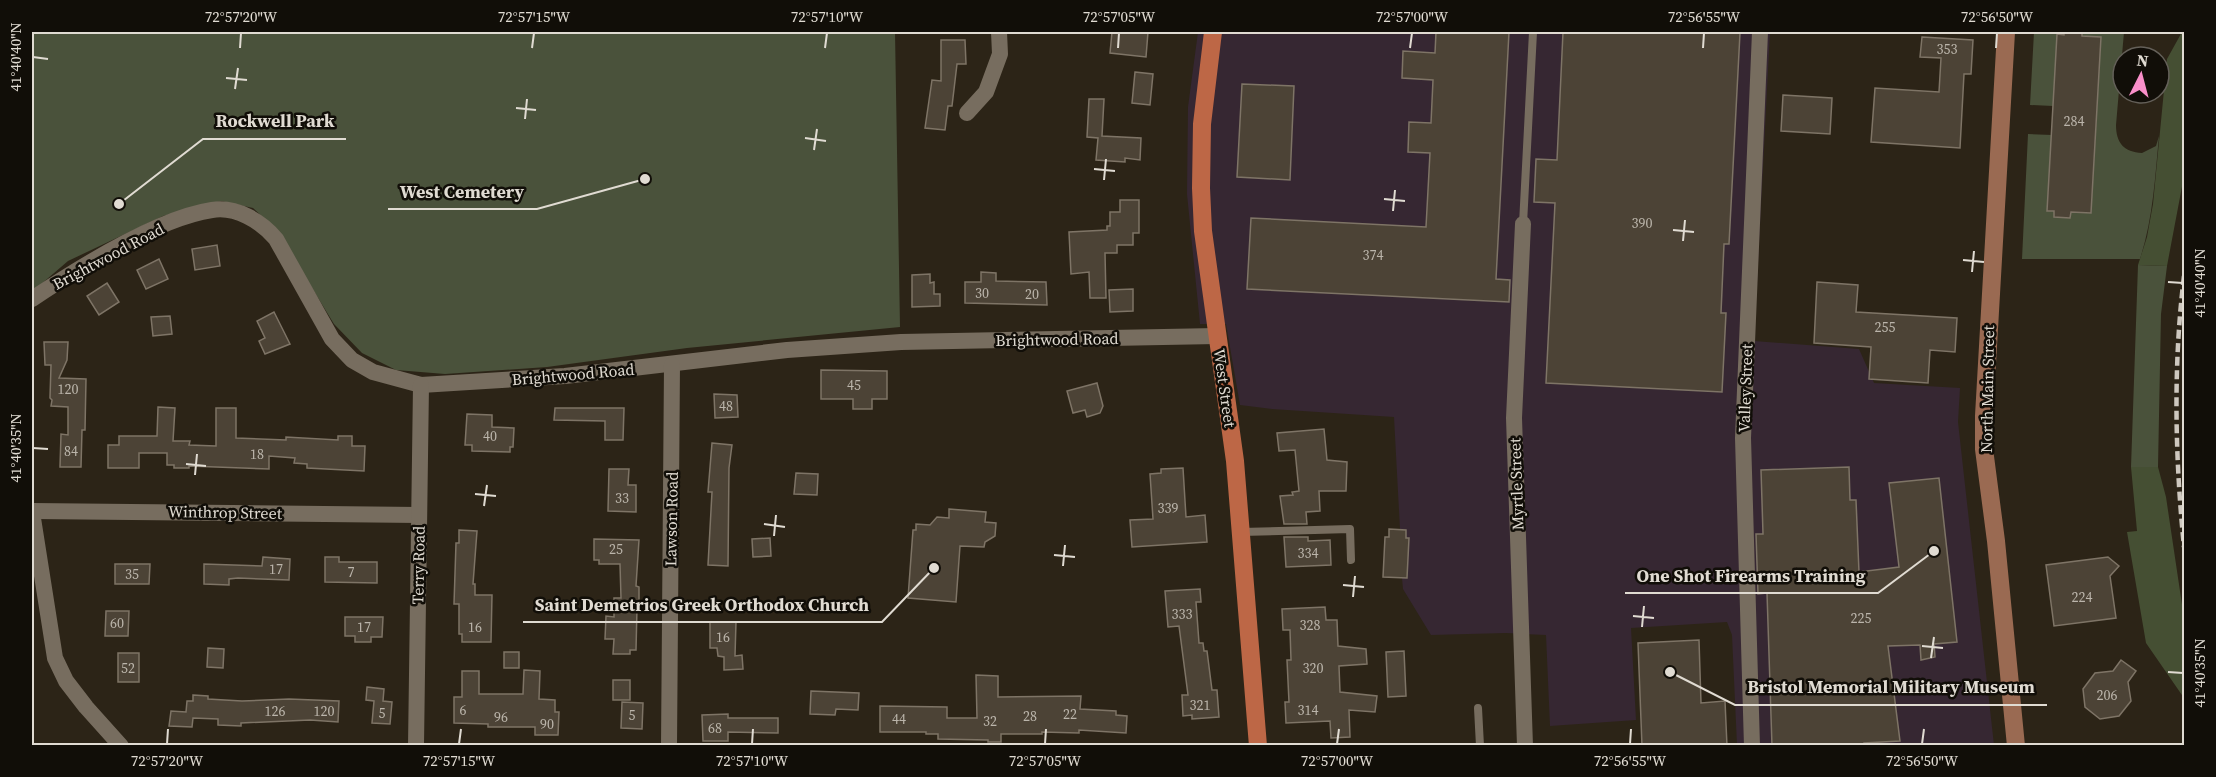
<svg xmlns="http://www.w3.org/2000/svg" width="2216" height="777" font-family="'Source Serif 4',serif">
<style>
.industrial{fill:#362732}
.green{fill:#4a523b}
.forest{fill:#454f33}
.building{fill:#4c4336;stroke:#7e7466;stroke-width:1.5}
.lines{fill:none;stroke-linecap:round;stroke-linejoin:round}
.lane{stroke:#776d5f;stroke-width:8}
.street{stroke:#776d5f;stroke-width:16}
.secondary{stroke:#9a6a52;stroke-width:18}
.primary{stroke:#bd6746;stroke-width:18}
.rail{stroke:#cec8bf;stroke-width:4.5;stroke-dasharray:9 4.5;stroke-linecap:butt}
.ticks{fill:none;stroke:#e0dbd2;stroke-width:2}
.labels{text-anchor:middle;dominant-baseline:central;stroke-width:5;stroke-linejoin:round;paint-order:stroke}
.number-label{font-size:14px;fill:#bbb5ab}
.street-label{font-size:16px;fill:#e0dbd2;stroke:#110e08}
.leader{fill:none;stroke:#e0dbd2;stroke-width:2}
.callout-dot{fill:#e0dbd2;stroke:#110e08;stroke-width:2}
.callout-label{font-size:18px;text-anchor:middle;font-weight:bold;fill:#e0dbd2;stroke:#110e08;stroke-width:5;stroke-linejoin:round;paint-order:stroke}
.neatline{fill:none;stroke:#e0dbd2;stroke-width:2}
.ticks-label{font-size:15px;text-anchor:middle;fill:#e0dbd2}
</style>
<rect width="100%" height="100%" fill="#2c2417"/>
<!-- industrial -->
<polygon class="industrial" points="1198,32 1770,32 1754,341 1859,349 1874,383 1960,388 1958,422 1994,745 1737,745 1732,635 1727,622 1631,628 1636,720 1550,726 1546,635 1506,633 1431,635 1403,589 1402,578 1409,538 1406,538 1406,530 1400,529 1394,417 1272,409 1240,405 1226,324 1200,324 1187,194 1188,107"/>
<!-- green -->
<g class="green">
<polygon points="32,32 895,32 900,327 687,348 547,367 445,374 396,370 362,353 334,324 276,229 253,208 221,201 163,216 68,261 32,292"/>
<polygon points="2034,32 2064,32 2064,35 2058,34 2053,106 2030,105"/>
<path d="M2082,32H2124L2116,125C2116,143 2124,152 2142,153L2156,146L2159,136C2155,178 2153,219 2140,259H2022L2028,134L2052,135L2047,211H2054V217L2070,218L2071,212L2091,213L2101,37L2082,36Z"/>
<polygon points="2138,265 2167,266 2161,314 2158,467 2131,467"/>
</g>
<!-- forest -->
<g class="forest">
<polygon points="2182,32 2184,32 2184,176 2167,266 2138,265 2147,237 2153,204 2167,59"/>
<polygon points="2131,467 2158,467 2166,497 2184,618 2184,698 2146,643 2127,532 2137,531"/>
</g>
<!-- building -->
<g class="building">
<polygon points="1112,32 1148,32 1146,57 1110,53"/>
<polygon points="1436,32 1509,32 1496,279 1510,280 1509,302 1247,289 1251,218 1426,227 1430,153 1408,152 1409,122 1431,123 1433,80 1402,78 1403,51 1435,53"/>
<polygon points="1563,32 1740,33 1729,244 1724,244 1721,313 1726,313 1722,392 1546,383 1555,203 1534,202 1536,159 1557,160"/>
<polygon points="2064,32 2082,32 2082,36 2101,37 2091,213 2071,212 2070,218 2054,217 2054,211 2047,211 2057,34 2064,35"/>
<polygon points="1922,37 1973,40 1971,74 1964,74 1960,148 1871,142 1875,88 1939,92 1941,58 1920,57"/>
<polygon points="941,40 965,40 966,64 957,64 952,106 948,106 945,130 925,128 932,80 941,81"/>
<polygon points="1135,72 1153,74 1150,105 1132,103"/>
<polygon points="1242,84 1294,86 1290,180 1237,177"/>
<polygon points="1783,95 1832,98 1830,134 1781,131"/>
<polygon points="1089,99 1104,99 1102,136 1141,138 1140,160 1125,158 1125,162 1096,160 1098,138 1087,137"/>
<polygon points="1120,200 1139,200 1139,233 1133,233 1133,245 1117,245 1117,253 1105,253 1106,298 1090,298 1089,272 1071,274 1069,232 1107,230 1107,226 1110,226 1110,212 1120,212"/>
<polygon points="217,245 220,266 195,270 192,249"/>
<polygon points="159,259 168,279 146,289 137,270"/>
<polygon points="981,272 996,273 996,281 1046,282 1047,305 965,303 965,282 981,282"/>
<polygon points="930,274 930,283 934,282 934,294 940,294 940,306 912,307 912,275"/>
<polygon points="1817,282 1858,285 1856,312 1957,318 1955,352 1930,350 1928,383 1869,379 1871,347 1814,343"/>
<polygon points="107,283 119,302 99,315 87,296"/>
<polygon points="1133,289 1133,311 1110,312 1109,290"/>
<polygon points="274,312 290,344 265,354 259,341 265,338 257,321"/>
<polygon points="170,316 172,334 153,336 151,317"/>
<polygon points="44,342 68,342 67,360 59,378 86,379 85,430 82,430 81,467 60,467 61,434 68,435 68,407 51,406 52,400 50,398 51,365 45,365"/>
<polygon points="821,370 887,371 887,399 872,399 872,409 853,409 853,399 821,399"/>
<polygon points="1097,383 1103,406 1100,413 1087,417 1085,410 1073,413 1067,391"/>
<polygon points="714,394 737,395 738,417 715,418"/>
<polygon points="158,407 175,408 173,441 190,441 189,445 216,446 216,408 236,408 236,438 286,440 286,437 338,440 338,436 352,436 352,446 365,446 364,471 307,468 307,464 294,463 295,458 269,456 269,469 189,466 189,468 174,468 174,465 167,465 167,453 139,453 139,468 108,468 108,445 119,445 119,436 157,436"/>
<polygon points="555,408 624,408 623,440 605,440 605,421 554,420"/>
<polygon points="467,414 492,415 492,427 514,428 513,447 510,447 510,452 472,451 472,445 465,445"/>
<polygon points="1324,429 1327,460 1347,462 1346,491 1319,491 1320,511 1306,512 1307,524 1284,524 1280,496 1293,495 1292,492 1299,491 1295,450 1279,451 1277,433"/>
<polygon points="712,443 732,445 729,468 728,566 708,565 712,492 708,492"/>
<polygon points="1849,467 1850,500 1856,500 1859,572 1899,567 1889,483 1939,478 1957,642 1934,644 1935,657 1921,660 1920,645 1888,646 1900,741 1864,743 1864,746 1772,746 1767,593 1758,594 1756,534 1763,534 1761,470"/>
<polygon points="1183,468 1186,517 1205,515 1207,542 1132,547 1130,520 1153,519 1150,474 1161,473 1161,469"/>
<polygon points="609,469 629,469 628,485 636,485 636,512 608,511"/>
<polygon points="796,473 818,474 817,495 794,494"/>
<polygon points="949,509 986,512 985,522 996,523 995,536 985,542 984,547 960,546 956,602 908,598 913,530 916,530 916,524 930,525 937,517 949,518"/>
<polygon points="1389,529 1406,530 1406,538 1409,538 1407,578 1383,577 1385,537 1389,537"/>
<polygon points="459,530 477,531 473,584 475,584 475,595 492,595 491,642 462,642 462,634 459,634 459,604 454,604 456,543 459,543"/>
<polygon points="1284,537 1308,537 1308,541 1330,540 1331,565 1286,567"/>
<polygon points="770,538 771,556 753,557 752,539"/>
<polygon points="594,539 639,540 636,586 639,587 639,608 637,608 636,650 630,650 630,654 613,654 614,639 605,639 606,616 614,617 614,598 621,598 620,564 599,564 599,560 594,560"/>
<polygon points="263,557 290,559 289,580 238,578 229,579 229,585 204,584 204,564 262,566"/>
<polygon points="325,557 339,557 339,562 377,562 377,583 325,582"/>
<polygon points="2108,557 2119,566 2110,576 2116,618 2054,626 2046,565"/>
<polygon points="115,564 150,564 149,584 115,584"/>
<polygon points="1200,589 1201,602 1196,602 1199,643 1203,643 1204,651 1207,651 1212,690 1217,690 1219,717 1192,719 1192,715 1183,716 1182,695 1188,695 1179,626 1168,627 1165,591"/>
<polygon points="1325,607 1326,620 1337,620 1338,646 1366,649 1367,664 1339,666 1340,692 1377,696 1375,712 1349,710 1350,737 1331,738 1330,721 1286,723 1285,702 1289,702 1287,660 1291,660 1290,630 1283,630 1282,609"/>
<polygon points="106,611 129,611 128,636 105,636"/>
<polygon points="345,617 383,617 382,637 371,637 371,642 355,642 355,636 345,636"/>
<polygon points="710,622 736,622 735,656 742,655 743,669 724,670 724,657 718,656 717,648 710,648"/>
<polygon points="1699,640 1701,703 1725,701 1727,746 1642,746 1638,643"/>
<polygon points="208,648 224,649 223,668 207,667"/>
<polygon points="1404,651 1406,696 1388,697 1386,652"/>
<rect x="504" y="652" width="15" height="16"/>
<rect x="118" y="653" width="21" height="29"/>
<polygon points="2121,660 2136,671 2128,682 2131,701 2119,716 2100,719 2085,707 2083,689 2095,673 2113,671"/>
<polygon points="524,670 540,671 539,699 555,700 555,712 559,712 558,735 535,735 535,727 488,727 488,724 454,723 454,697 462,697 462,671 479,671 479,694 523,694"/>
<polygon points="976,675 998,676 998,697 1081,696 1080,709 1116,711 1116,715 1127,716 1126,733 1079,730 1079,733 1042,732 1042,734 1001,734 1001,742 988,742 988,740 938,739 938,734 926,734 926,732 880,732 880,706 947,707 947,718 977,718"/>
<rect x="613" y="680" width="17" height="20"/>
<polygon points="367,687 384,689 383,701 392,702 390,724 372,723 374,701 366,700"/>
<polygon points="811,691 859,693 858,710 836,709 835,715 810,714"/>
<polygon points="193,695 208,696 208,699 242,701 289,699 339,701 338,722 310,720 241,723 241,726 218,725 218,719 193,718 192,727 169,726 171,711 186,712 187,701 193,701"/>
<polygon points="622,702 643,703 642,729 621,728"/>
<polygon points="728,714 728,718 778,718 778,733 728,732 728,741 703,741 702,715"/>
</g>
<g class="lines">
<!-- lane -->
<g class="lane">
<polyline points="1523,224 1533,32"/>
<polyline points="1241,532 1350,529 1351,560"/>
<polyline points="1478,708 1480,746"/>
</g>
<!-- street -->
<g class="street">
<polyline points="967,113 986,92 1000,54 999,32"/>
<polyline points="1523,224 1514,418 1525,746"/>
<path d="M32,299C77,269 158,218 212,210C236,206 261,221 276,239L332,339L352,360L373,372L421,385L565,376L787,350L901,342L1217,336"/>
<polyline points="32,511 419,515"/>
<polyline points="32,512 55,658 66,681 86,707 121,746"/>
<polyline points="416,746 421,385"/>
<polyline points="669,746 672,365"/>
<polyline points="1752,746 1743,438 1760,32"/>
</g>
<!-- secondary -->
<polyline class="secondary" points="2006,32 1984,416 1984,449 1996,541 2016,746"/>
<!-- primary -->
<polyline class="primary" points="1213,32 1202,124 1201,188 1203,231 1235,461 1258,746"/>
<!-- rail -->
<path class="rail" d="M2184,276C2173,366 2175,457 2184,547"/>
</g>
<!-- ticks -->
<path class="ticks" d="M240,48L241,33M532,48L534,33M825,48L827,33M1118,48L1119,33M1410,48L1412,33M1703,48L1704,33M1996,48L1997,33M33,57L48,59M226,78L247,80M235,89L238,68M516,108L536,110M525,119L527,99M805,138L826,141M814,150L817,129M1094,169L1115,171M1104,180L1106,159M1384,199L1405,201M1393,211L1395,190M1673,230L1694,232M1683,241L1685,220M1963,260L1984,262M1972,272L1974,251M2168,282L2183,283M33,448L48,449M186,464L206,466M195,475L197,454M475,494L496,496M484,506L487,485M764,524L785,527M774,536L776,515M1054,555L1075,557M1063,566L1065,545M1343,585L1364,587M1353,597L1355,576M1633,616L1654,618M1642,627L1644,606M1922,646L1943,648M1931,658L1934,637M2168,672L2183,673M167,744L168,729M459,744L461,729M752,744L753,729M1045,744L1046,729M1337,744L1339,729M1630,744L1631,729M1922,744L1924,729"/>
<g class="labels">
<!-- number labels -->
<g class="number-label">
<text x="1947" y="49">353</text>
<text x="2074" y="121">284</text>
<text x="1642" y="223">390</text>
<text x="1373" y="255">374</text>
<text x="982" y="293">30</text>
<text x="1032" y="294">20</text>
<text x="1885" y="327">255</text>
<text x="854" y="385">45</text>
<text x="68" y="389">120</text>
<text x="726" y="406">48</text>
<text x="490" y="436">40</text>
<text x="71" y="451">84</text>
<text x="257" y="454">18</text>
<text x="622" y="498">33</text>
<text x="1168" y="508">339</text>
<text x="616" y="549">25</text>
<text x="1308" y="553">334</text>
<text x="276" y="569">17</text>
<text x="351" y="572">7</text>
<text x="132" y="574">35</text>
<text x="2082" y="597">224</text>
<text x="1182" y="614">333</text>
<text x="1861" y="618">225</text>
<text x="117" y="623">60</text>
<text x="1310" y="625">328</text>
<text x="364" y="627">17</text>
<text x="475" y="627">16</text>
<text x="723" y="637">16</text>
<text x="128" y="668">52</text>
<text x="1313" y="668">320</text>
<text x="2107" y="695">206</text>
<text x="1200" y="705">321</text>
<text x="463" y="710">6</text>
<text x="1308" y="710">314</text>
<text x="275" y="711">126</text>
<text x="324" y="711">120</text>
<text x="382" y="713">5</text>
<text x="1070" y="714">22</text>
<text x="632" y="715">5</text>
<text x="1030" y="716">28</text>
<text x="501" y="717">96</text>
<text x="899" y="719">44</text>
<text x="990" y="721">32</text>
<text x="547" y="724">90</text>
<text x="715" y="728">68</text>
</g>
<!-- street labels -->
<g class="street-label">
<text transform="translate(108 256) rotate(-28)">Brightwood Road</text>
<text transform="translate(1057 339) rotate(-1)">Brightwood Road</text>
<text transform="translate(573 374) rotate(-5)">Brightwood Road</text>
<text transform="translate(1225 388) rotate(82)">West Street</text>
<text transform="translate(1745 388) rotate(-88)">Valley Street</text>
<text transform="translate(1987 389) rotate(-89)">North Main Street</text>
<text transform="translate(1516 484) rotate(-92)">Myrtle Street</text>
<text transform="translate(225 512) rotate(1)">Winthrop Street</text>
<text transform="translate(671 519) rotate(-89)">Lawson Road</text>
<text transform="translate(418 565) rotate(-89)">Terry Road</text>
</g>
</g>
<!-- callouts -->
<path class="leader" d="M119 204L203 139H346M645 179L537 209H388M1934 551L1878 593H1625M934 568L882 622H523M1670 672L1735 705H2047"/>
<g class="callout-dot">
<circle cx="119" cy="204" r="6"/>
<circle cx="645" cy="179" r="6"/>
<circle cx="1934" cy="551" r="6"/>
<circle cx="934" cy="568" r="6"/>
<circle cx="1670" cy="672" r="6"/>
</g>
<g class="callout-label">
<text x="275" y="127">Rockwell Park</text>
<text x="462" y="198">West Cemetery</text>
<text x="1751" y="582">One Shot Firearms Training</text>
<text x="702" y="611">Saint Demetrios Greek Orthodox Church</text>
<text x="1891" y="693">Bristol Memorial Military Museum</text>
</g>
<!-- border -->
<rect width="2216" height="777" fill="none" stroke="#110e08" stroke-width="66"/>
<!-- north arrow -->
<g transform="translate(2141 75) rotate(6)"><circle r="28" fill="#110e08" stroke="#646059" stroke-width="1.5"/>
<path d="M0-4.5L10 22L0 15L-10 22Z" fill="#f98fc9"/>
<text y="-9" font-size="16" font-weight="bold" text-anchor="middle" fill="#e0dbd2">N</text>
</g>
<rect x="33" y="33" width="2150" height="711" class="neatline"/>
<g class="ticks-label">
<text x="241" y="22">72°57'20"W</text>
<text x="534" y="22">72°57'15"W</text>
<text x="827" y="22">72°57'10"W</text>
<text x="1119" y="22">72°57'05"W</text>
<text x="1412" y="22">72°57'00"W</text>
<text x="1704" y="22">72°56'55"W</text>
<text x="1997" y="22">72°56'50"W</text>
<text transform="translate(16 57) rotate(-90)" y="5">41°40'40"N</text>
<text transform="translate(2200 283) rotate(-90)" y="5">41°40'40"N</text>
<text transform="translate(16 448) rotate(-90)" y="5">41°40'35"N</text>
<text transform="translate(2200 673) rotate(-90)" y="5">41°40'35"N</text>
<text x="167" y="766">72°57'20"W</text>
<text x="459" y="766">72°57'15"W</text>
<text x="752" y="766">72°57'10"W</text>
<text x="1045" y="766">72°57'05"W</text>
<text x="1337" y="766">72°57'00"W</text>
<text x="1630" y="766">72°56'55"W</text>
<text x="1922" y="766">72°56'50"W</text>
</g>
</svg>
